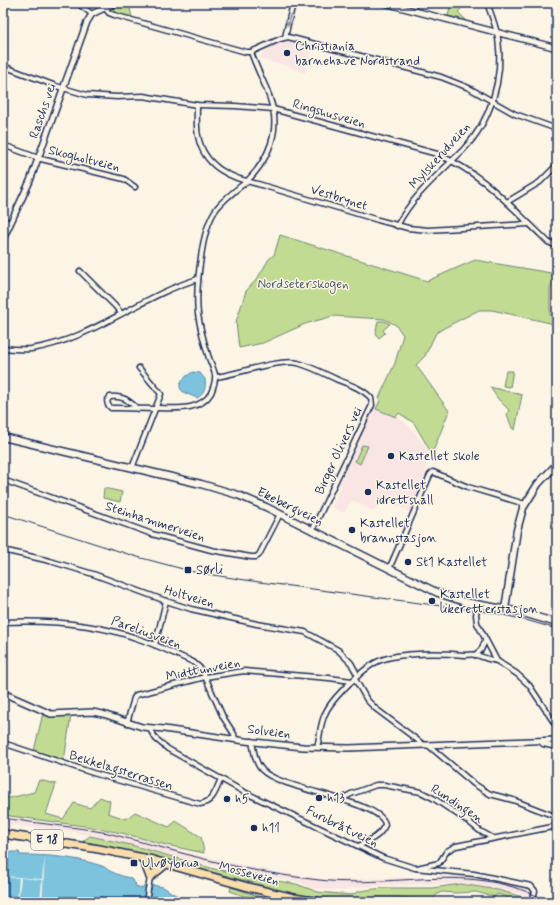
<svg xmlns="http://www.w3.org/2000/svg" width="560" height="905" font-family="Mynerve,sans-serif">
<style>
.built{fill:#f9e5e3}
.green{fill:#c2db92;stroke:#6e8578}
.water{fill:#7dc3de;stroke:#5688ab}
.pier{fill:#fcf5e5}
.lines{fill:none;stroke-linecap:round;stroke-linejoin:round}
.minor-casing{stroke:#1b2f5e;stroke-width:7}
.tertiary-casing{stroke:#1b2f5e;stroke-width:8}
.secondary-casing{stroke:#1b2f5e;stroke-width:9}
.trunk-casing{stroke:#1b2f5e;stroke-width:10}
.minor{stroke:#fcf5e5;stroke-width:4}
.tertiary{stroke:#fcf5e5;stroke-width:5}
.secondary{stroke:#fcf5e5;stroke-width:6}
.trunk{stroke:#faddab;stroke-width:7}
.tram{stroke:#1b2f5e;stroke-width:1}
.rail{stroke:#1b2f5e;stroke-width:1}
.oneway{stroke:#8c92a2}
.poi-dot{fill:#1b2f5e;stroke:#fcf5e5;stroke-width:1.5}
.labels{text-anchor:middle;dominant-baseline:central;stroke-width:3;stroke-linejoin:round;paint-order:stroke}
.shield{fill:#fcf5e5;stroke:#5e6a86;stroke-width:1}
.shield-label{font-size:12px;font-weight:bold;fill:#1b2f5e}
.poi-label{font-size:13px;fill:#1b2f5e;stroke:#fcf5e5;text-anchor:start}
.street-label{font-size:13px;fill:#1b2f5e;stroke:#fcf5e5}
.park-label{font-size:13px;fill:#455a6b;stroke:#fcf5e5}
</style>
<rect width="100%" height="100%" fill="#fcf5e5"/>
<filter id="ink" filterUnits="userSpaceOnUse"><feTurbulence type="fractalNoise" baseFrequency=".025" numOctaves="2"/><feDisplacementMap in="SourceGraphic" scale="8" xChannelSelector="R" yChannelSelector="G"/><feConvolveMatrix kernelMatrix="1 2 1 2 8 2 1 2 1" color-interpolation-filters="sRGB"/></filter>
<g filter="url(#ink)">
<!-- built -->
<g class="built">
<polygon points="284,40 310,45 312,49 305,73 289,67 289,66 265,61 259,57 269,48"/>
<polygon points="550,285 557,286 557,320 550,315"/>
<polygon points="379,400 410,427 432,454 411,513 382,498 374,512 352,500 344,513 332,507 341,486 339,485 374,408"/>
<polygon points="3,817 91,828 145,840 192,854 271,871 328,880 458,876 492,879 529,889 530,891 537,894 540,894 554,902 540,902 529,897 500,889 458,883 376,886 353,888 342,891 310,888 302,883 258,875 255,874 191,861 110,839 74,832 3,824"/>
</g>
<!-- green -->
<g class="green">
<polygon points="123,3 129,3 132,18 115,14 112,11 113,8"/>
<polygon points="451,3 479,3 472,6 464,6 458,12 466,20 448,16"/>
<polygon points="280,235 427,281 475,260 557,274 557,286 550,286 550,315 557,320 557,328 550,323 492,310 479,310 444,328 436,333 425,356 416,365 449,411 432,454 414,423 399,413 396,417 376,409 380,401 379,398 395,363 403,335 396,325 384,319 333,316 305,324 263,343 239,348 236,322 246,291 257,279 269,259 274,255"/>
<path d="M378,321H384L390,324L383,330L385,333L379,338C374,334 377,327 378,321Z"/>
<polygon points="506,371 513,371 510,387 503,386"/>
<polygon points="490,387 522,395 515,430 512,428 507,414 509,410 498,399"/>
<polygon points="362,445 368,446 360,464 355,461"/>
<polygon points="104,488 122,492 120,502 103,498"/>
<polygon points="43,713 49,716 71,715 64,761 34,751"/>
<polygon points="39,780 56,784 46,814 63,819 74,803 90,808 100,797 110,801 108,813 126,819 135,812 169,827 176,821 201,837 204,853 166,845 126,834 91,827 3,815 3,796 10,798 34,792"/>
<path d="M90,836L131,845L218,870L257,875L258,878L296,884L318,892L351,895L360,891L383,888H432L461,884L498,890L526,898L523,902C509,902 508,896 497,894L495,897L476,892L455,893L442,892L437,894L432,901L397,897H375L364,900L333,899L304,896L153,857L83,841Z"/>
<polygon points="231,887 264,898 281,902 261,902 230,891"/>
</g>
<!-- water -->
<g class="water">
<path d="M193,372L200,373L205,379C206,387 205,394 197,398C193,396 189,395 185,393C173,386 185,376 193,372Z"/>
<path d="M3,850H5V852H19L20,855C47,855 76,857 102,866C106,867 107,870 110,871C116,874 124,877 130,878L136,884L135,886L142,888L147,884L163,887L179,897L186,898L190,900L208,902L218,900L235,901L242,899L248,902H3Z"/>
</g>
<!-- pier -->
<polygon class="pier" points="45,856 42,902 40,902 42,880 21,878 18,902 17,902 19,878 3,877 3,876 42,879"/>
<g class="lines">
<!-- minor casing -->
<g class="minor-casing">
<g id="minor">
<polyline points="77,3 92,14"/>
<polyline points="105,8 109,13 114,15 246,52 251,52 280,39 288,37 441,77 469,88 515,114 557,129"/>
<polyline points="285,37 293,3"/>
<path d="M3,66L56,86L87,95L117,97L143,96L197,105L235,106L273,109L437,154C483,174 506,202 542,236L548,242L557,246"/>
<path d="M197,105C197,115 196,126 198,136C204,167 230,178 258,184L378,220L408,228L428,230L529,224"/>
<polyline points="3,145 41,159 124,179 135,187"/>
<polyline points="507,202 540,182 557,165"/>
<polyline points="3,219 10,224"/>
<path d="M397,226C413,195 439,174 463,150C491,121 504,78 498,38C496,26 491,14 487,3"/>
<polyline points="80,271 115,306 121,313"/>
<path d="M3,348C12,349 22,350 31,349C92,340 140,296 198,279"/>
<path d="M216,377C238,374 277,359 298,363C312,367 325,374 338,380C349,384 363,389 371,398L372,405L312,531"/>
<path d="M156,408C174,408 200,412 211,393C213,388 216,381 215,375C214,369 210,362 208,355C204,342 200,328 198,314C196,295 198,276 201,257C203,242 208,220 217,208C225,198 236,190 246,182C264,165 277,140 274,115C271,92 258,74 251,52"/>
<path d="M138,409C129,401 123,395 110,397L107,401L108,405L111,408H116L155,409"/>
<polyline points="132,468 161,394 139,368"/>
<polyline points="3,480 152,534 211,550 251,557 256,557 259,555 280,514"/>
<polyline points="3,550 50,561 93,574 166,601 191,609 257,624 305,632 338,650 351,663 358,676"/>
<polyline points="389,569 430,475 433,472 468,487 525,504"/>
<polyline points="478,604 476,615 477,623 497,661 517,674 529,685 557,727"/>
<path d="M3,622C50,620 95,623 139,639C157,645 175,654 193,662L200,668L203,672L223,717L234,734L235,739"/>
<polyline points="155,645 166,601"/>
<polyline points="475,655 481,650 485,641"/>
<polyline points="355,679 367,700 376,709 424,745"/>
<polyline points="127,723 134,698 136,695 205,677 244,671 329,678 352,681"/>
<polyline points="149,728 156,739 168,749 244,792 383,858 415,868 474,874 531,886 535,891 532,902"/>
<path d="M252,741C254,751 255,763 262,770C280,790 384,801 385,825C377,840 371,838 359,846"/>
<polyline points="540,741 543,744 557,747"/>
<path d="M3,743L93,773L200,804C214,802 216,789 221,779"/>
<polyline points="428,745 474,784 490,794 513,800 557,817"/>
<path d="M317,747C320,737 320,724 325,714C331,699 365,666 381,660C402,652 442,653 464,655C468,655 472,654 476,655C483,657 489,660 497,661"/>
<polyline points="340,800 351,794 376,785 384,785 421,792 433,798 469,822 480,831 493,838"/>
<polyline points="417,868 439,863 447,851 456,846 557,826"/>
<polyline points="146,902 150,877"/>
</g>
</g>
<!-- tertiary casing -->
<g class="tertiary-casing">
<g id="tertiary">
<polyline points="384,3 557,48"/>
<polyline points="3,239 30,181 87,22 92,14 115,3"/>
<polyline points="3,693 51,714 92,712 103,714 142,727 164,729 245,741 303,747 349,748 557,740"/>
</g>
</g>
<!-- secondary casing -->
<g class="secondary-casing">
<g id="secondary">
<polyline points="3,437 201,484 238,495 266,507 438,593 465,602 520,612 557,623"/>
<polyline points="505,609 517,530 523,508 538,484 557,464"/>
</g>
</g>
<!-- trunk casing -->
<g class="trunk-casing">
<g id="trunk">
<polyline points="3,834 99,849 153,860 248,887 294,898 320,902"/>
<polyline points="143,858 150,877 166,864"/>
</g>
</g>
<!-- minor -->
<use href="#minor" class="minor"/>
<!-- tertiary -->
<use href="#tertiary" class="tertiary"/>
<!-- secondary -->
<use href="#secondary" class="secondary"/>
<!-- trunk -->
<use href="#trunk" class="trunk"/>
<!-- tram -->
<polyline class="tram" points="3,514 134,556 194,572 252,581 495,613 529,621 557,629"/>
<!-- rail -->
<path class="rail" d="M3,818C38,824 73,826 108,833C135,840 162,848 189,855C229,866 271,874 311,879C395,891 468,858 549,902"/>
</g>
<!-- one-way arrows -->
<defs><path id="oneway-shaft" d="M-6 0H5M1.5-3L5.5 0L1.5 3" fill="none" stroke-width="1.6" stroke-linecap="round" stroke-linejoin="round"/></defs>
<use class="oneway" href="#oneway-shaft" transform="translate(289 20) rotate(104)"/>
</g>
<!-- markers -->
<g class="poi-dot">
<circle cx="287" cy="53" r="4"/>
<circle cx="391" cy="456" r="4"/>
<circle cx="368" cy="492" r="4"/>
<circle cx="352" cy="530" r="4"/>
<circle cx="408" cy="562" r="4"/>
<rect x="184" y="566" width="8" height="8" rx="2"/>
<circle cx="432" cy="601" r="4"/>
<circle cx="319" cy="798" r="4"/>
<circle cx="227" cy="799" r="4"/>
<circle cx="254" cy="828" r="4"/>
<rect x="130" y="859" width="8" height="8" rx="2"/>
</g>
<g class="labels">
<!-- shield labels -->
<rect class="shield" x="31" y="830" width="32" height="20" rx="3"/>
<g class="shield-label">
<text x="47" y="840">E 18</text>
</g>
<!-- poi labels -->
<g class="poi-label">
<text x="295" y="46">Christiania<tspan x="295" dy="15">barnehave Nordstrand</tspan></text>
<text x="399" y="456">Kastellet skole</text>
<text x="376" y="485">Kastellet<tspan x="376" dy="15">idrettshall</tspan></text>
<text x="360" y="523">Kastellet<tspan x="360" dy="15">brannstasjon</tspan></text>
<text x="416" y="562">St1 Kastellet</text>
<text x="196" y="570">Sørli</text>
<text x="440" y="594">Kastellet<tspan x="440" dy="15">likeretterstasjon</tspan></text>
<text x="327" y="798">h13</text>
<text x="235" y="799">h5</text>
<text x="262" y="828">h11</text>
<text x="142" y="863">Ulvøybrua</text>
</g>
<!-- street labels -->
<g class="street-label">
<text transform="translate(43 111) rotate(-71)">Raschs vei</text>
<text transform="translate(329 114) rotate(16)">Ringshusveien</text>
<text transform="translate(440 156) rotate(-48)">Mylskerudveien</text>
<text transform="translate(84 159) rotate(14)">Skogholtveien</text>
<text transform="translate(339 198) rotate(17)">Vestbrynet</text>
<text transform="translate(339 451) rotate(-65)">Birger Olivers vei</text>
<text transform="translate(290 507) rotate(26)">Ekebergveien</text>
<text transform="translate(155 522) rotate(18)">Steinhammerveien</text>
<text transform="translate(189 597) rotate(16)">Holtveien</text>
<text transform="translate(146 633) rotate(20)">Pareliusveien</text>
<text transform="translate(203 670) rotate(-11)">Midttunveien</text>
<text transform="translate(269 732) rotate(7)">Solveien</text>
<text transform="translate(121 771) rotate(17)">Bekkelagsterrassen</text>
<text transform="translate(457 804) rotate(33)">Rundingen</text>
<text transform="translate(342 827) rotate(26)">Furubråtveien</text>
<text transform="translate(249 874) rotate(15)">Mosseveien</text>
</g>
<!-- park labels -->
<g class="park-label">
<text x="303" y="284">Nordseterskogen</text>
</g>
</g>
<!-- margin -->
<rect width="560" height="905" fill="none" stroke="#fcf5e5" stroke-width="16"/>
<rect x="8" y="8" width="544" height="889" fill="none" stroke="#1b2f5e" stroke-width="1.5" filter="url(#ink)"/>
</svg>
